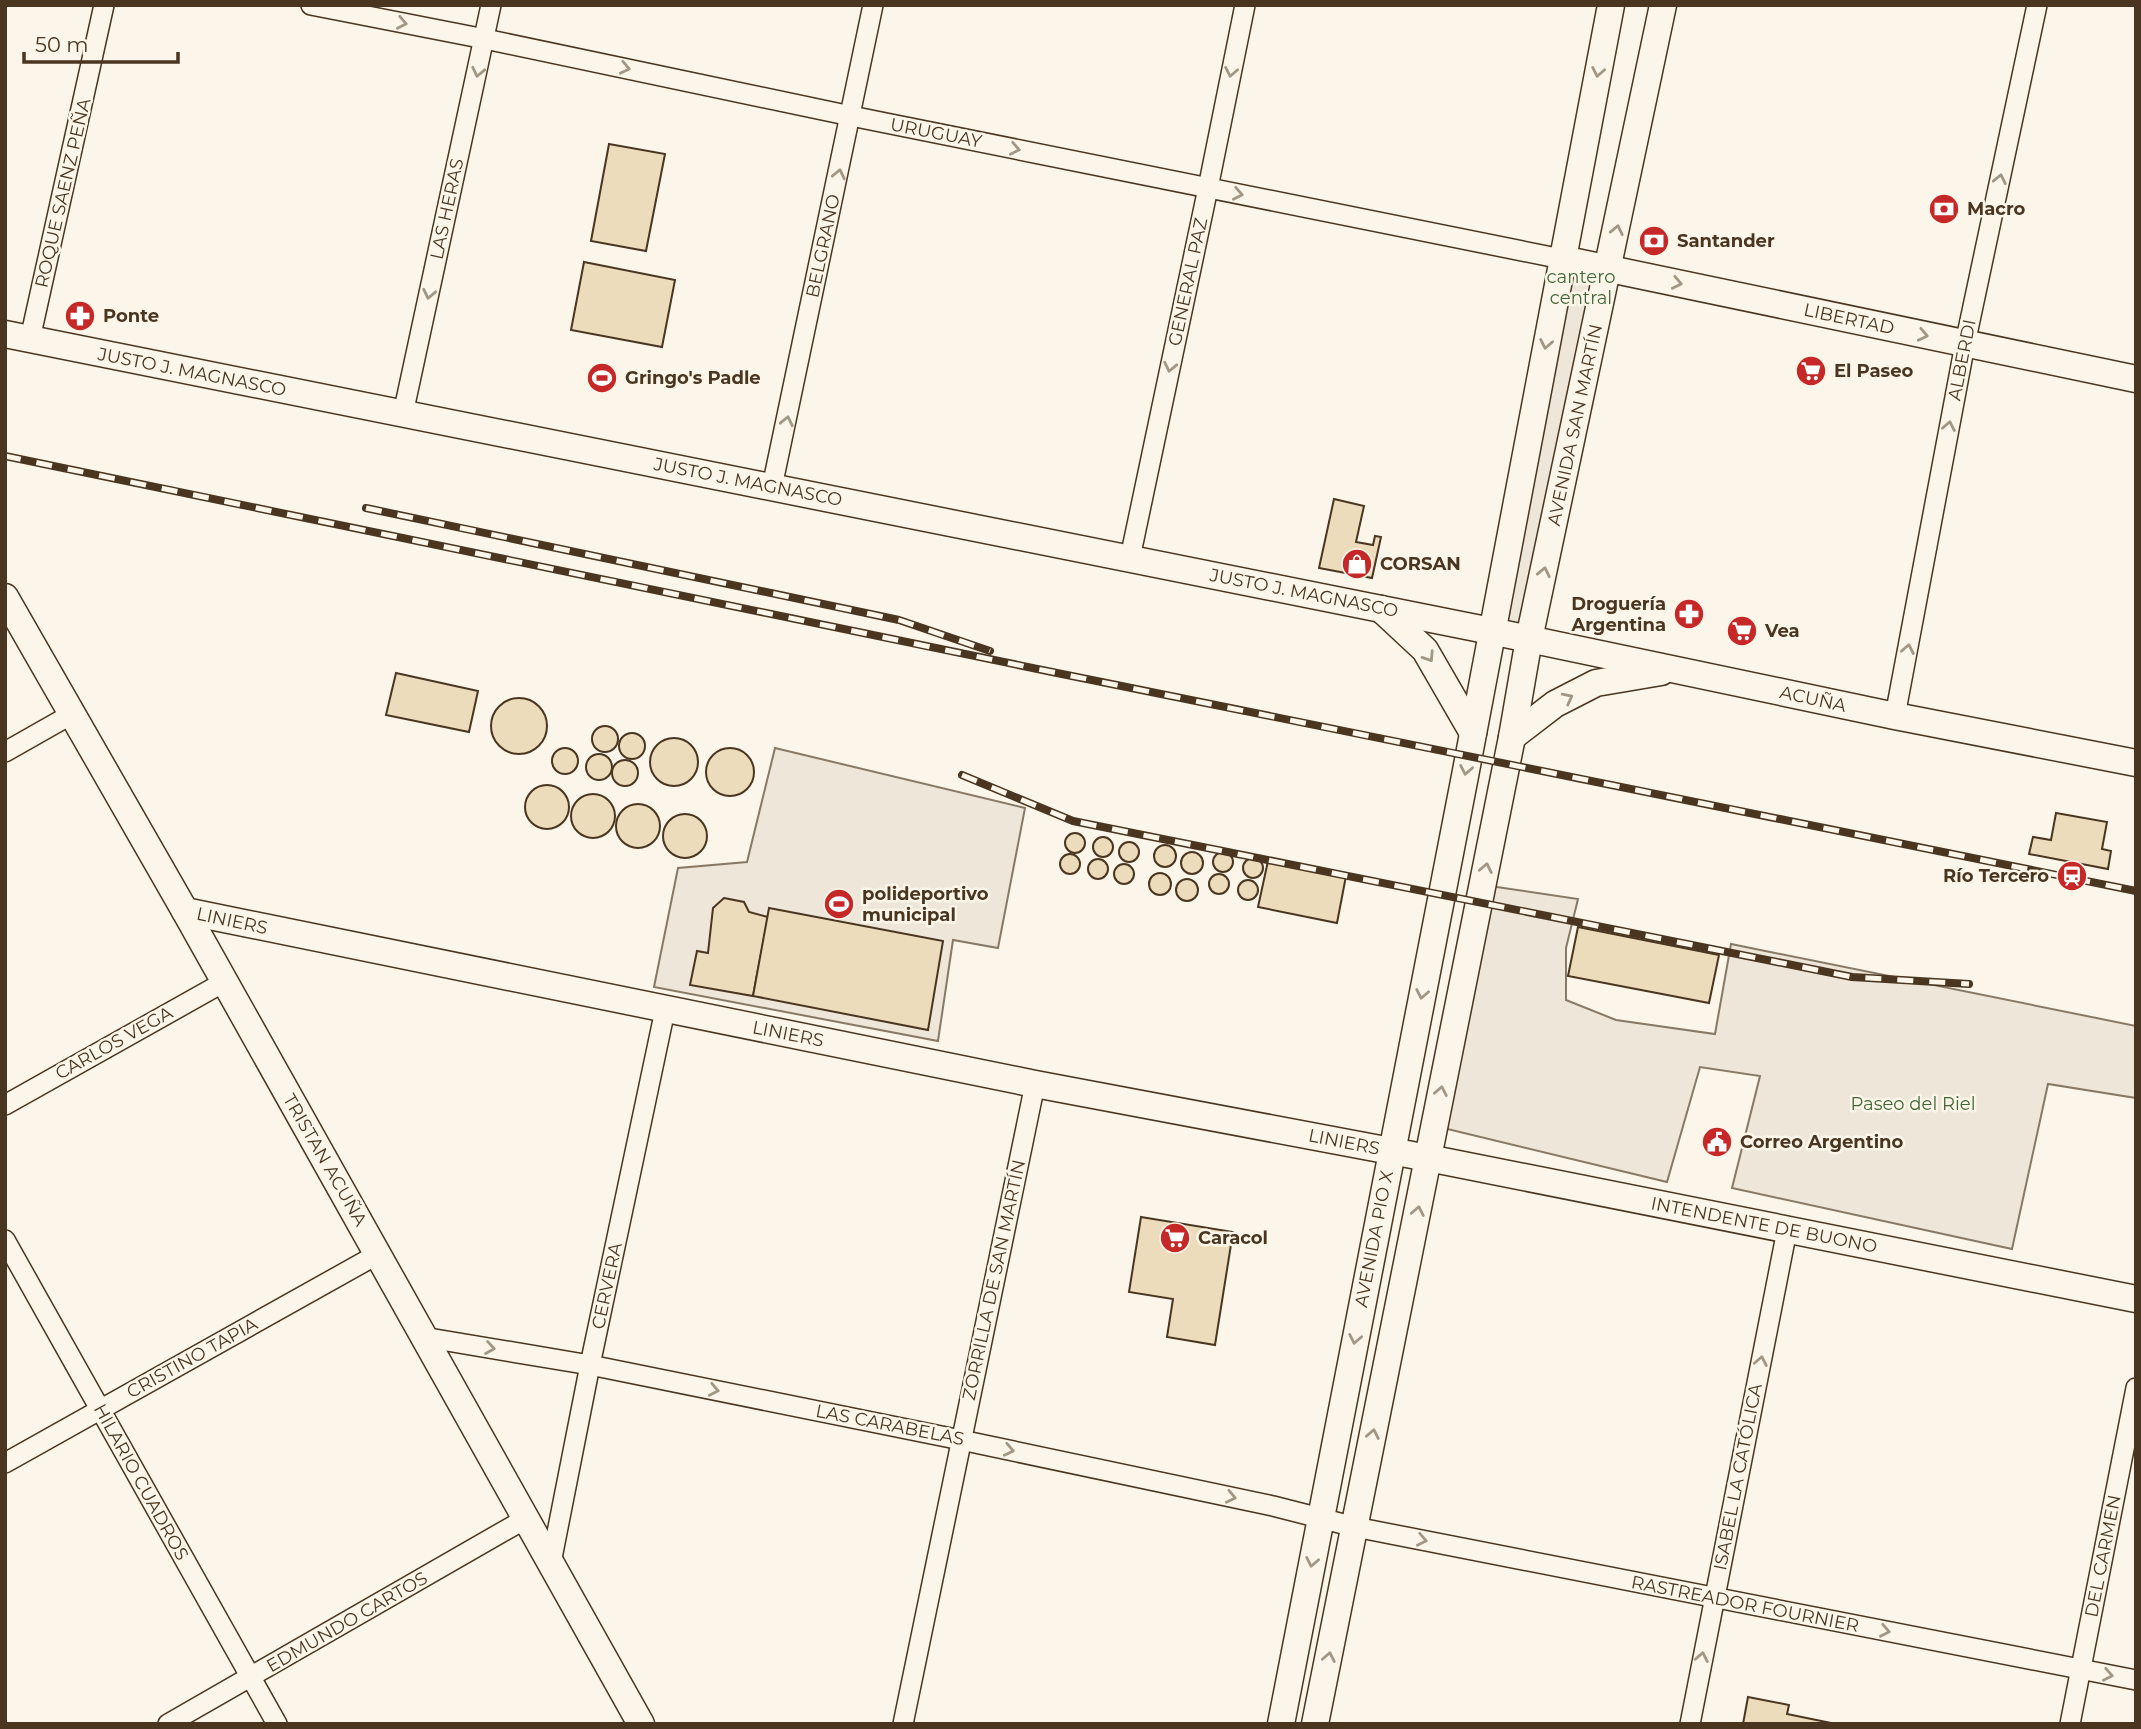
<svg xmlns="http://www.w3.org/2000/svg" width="2141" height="1729" font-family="Montserrat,sans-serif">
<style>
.green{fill:#ede6d9;stroke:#887966;stroke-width:2}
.building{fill:#ecdcbc;stroke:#4a3520;stroke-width:2}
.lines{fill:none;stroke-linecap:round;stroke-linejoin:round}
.minor-casing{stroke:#4a3520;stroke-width:22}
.secondary-casing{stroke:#4a3520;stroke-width:29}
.minor{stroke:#fbf6e9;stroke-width:19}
.secondary{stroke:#fbf6e9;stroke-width:26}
.rail-casing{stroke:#4a3520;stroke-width:8}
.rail{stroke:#fbf6e9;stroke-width:5;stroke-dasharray:16;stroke-linecap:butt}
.oneway{stroke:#a29684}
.labels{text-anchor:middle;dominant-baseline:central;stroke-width:5;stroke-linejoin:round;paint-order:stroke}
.street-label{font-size:18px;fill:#4a3520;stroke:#fbf6e9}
.poi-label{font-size:18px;font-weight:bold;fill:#4a3520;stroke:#fbf6e9;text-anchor:start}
.park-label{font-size:18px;fill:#436837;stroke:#fbf6e9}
</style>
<rect width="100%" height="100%" fill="#fbf6e9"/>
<!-- green -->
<g class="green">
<polygon points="1562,259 1609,269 1529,639 1491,631"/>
<polygon points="775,748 1025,808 998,948 953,940 938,1041 654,987 678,868 747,862"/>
<polygon points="1483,885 1578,899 1566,948 1566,1000 1616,1020 1715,1034 1731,944 2136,1026 2136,1098 2048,1084 2012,1249 1732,1188 1760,1076 1700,1067 1667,1182 1435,1126"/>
</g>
<!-- building -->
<g class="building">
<polygon points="609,144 665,154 646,251 591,241"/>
<polygon points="584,262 675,280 662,347 571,330"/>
<polygon points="1334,499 1364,506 1356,542 1373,545 1375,536 1381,537 1372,578 1319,568"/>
<polygon points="396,673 478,691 469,732 386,715"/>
<circle cx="519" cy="726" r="28"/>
<circle cx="605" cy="739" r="13"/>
<circle cx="632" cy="746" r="13"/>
<circle cx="674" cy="762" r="24"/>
<circle cx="730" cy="772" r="24"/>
<circle cx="565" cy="761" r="13"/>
<circle cx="599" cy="767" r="13"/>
<circle cx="625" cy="773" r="13"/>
<circle cx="547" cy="807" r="22"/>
<circle cx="593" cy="816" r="22"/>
<circle cx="638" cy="826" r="22"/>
<polygon points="2056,813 2107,822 2102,849 2111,851 2108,869 2029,854 2033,837 2051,840"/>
<circle cx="685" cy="836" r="22"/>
<circle cx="1075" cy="843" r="10"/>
<circle cx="1103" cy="847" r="10"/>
<circle cx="1129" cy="852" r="10"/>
<circle cx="1165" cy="856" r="11"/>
<circle cx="1192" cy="863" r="11"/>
<circle cx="1223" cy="862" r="10"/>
<circle cx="1070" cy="864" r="10"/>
<circle cx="1253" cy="868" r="10"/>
<circle cx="1098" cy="869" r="10"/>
<polygon points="1268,861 1346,876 1337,923 1258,907"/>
<circle cx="1124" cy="874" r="10"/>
<circle cx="1160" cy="884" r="11"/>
<circle cx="1219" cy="884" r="10"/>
<circle cx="1187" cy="890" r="11"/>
<circle cx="1248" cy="890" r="10"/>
<polygon points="724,898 744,902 749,912 768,917 753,996 690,985 697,951 708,953 713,908"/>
<polygon points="769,908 943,941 928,1030 753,996"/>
<polygon points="1578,927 1719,955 1709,1003 1568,976"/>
<polygon points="1141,1217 1233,1232 1215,1345 1167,1337 1173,1299 1129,1292"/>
<polygon points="1748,1697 1789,1705 1787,1714 1836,1724 1743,1724"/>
</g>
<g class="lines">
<!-- minor casing -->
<g class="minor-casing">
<g id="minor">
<polyline points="311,5 485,39 851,116 1562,259"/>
<polyline points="30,339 104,5"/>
<polyline points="403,414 491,5"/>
<polyline points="772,487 873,5"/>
<polyline points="1130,558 1208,188 1245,5"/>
<polyline points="1895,716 1965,344 2037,5"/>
<polyline points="5,752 72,714"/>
<polyline points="5,1105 224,982"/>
<polyline points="5,1240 277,1724"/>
<polyline points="423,1337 590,1365 961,1440 1273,1506 1355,1527 2136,1680"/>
<polyline points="5,1463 378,1254"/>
<polyline points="551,1563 590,1365 665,1010"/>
<polyline points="168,1724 525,1519"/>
<polyline points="903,1724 1035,1084"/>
<polyline points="1690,1724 1787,1230"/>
<polyline points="2070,1724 2136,1388"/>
</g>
</g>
<!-- secondary casing -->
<g class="secondary-casing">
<g id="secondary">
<polyline points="1562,259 2136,379"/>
<polyline points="5,334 1491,631 1895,716 2136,763"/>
<polyline points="5,597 185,911 641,1724"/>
<polyline points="1381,609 1425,650 1473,733"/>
<polyline points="1512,737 1555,704 1596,683 1661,672"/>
<polyline points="185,911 1035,1084 1428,1158 2136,1299"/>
<polyline points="1281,1724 1465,776 1611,5"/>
<polyline points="1315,1724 1512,737 1529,639 1663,5"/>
</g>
</g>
<!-- minor -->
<use href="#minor" class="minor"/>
<!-- secondary -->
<use href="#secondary" class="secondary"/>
<!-- rail casing -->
<g class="rail-casing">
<g id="rail">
<polyline points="5,456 1057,673 2136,891"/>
<polyline points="366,508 899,620 990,651"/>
<polyline points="962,775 1073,821 1852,977 1969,984"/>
</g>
</g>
<!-- rail -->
<use href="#rail" class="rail"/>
</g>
<!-- one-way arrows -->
<defs><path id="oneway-chevron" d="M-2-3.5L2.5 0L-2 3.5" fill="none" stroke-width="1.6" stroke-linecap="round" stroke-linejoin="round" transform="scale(1.75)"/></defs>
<g class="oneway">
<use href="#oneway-chevron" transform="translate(402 23) rotate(11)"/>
<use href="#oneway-chevron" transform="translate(625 68) rotate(12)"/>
<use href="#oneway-chevron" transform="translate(478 72) rotate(102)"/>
<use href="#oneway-chevron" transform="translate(1231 72) rotate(101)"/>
<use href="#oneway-chevron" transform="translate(1598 72) rotate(101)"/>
<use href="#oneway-chevron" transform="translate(1015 149) rotate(11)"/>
<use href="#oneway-chevron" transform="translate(839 174) rotate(-78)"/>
<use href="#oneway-chevron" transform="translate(2000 179) rotate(-78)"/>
<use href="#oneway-chevron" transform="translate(1238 194) rotate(11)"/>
<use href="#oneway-chevron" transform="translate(1617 230) rotate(-78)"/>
<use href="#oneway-chevron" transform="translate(1677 283) rotate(12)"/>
<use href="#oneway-chevron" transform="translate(429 294) rotate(102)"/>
<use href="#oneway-chevron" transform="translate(1923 335) rotate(12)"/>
<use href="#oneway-chevron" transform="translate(1546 344) rotate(101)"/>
<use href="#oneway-chevron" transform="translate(1170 367) rotate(102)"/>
<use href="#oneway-chevron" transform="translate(787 421) rotate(-78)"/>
<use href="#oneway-chevron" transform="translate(1949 426) rotate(-79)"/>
<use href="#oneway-chevron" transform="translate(1544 572) rotate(-78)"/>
<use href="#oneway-chevron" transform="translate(1908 649) rotate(-79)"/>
<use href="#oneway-chevron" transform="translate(1429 657) rotate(57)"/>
<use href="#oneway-chevron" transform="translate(1568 698) rotate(-27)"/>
<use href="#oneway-chevron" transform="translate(1466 770) rotate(101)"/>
<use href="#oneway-chevron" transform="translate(1486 868) rotate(-79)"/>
<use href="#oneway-chevron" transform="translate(1422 994) rotate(101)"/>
<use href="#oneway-chevron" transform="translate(1441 1091) rotate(-79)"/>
<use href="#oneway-chevron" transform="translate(1418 1211) rotate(-79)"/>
<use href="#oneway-chevron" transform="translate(1355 1339) rotate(101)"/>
<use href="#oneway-chevron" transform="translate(490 1348) rotate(9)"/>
<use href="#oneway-chevron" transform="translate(1761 1361) rotate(-79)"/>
<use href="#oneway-chevron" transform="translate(714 1390) rotate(11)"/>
<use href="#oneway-chevron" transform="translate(1373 1434) rotate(-79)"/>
<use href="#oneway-chevron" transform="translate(1009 1450) rotate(12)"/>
<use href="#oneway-chevron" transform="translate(1231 1497) rotate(12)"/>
<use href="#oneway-chevron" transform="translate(1422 1540) rotate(11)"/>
<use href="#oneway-chevron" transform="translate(1312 1562) rotate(101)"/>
<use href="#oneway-chevron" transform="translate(1885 1631) rotate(11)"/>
<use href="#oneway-chevron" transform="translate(1329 1657) rotate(-79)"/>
<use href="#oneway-chevron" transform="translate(1702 1657) rotate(-79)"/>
<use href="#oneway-chevron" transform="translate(2108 1675) rotate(11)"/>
</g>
<!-- icons -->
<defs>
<g id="bank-disc" transform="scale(1.575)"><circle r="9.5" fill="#c62828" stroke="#fbf6e9"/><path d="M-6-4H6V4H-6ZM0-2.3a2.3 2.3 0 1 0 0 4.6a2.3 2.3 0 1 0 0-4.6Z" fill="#fff"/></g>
<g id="pharmacy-disc" transform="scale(1.575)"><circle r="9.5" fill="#c62828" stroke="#fbf6e9"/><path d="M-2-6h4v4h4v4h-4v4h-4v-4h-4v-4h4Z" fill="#fff"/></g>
<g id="supermarket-disc" transform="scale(1.575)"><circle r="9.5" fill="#c62828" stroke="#fbf6e9"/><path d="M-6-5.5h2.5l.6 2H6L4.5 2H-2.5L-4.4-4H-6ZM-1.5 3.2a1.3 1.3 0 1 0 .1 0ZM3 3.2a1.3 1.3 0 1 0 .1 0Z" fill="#fff"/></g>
<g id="stadium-disc" transform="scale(1.575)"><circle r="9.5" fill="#c62828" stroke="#fbf6e9"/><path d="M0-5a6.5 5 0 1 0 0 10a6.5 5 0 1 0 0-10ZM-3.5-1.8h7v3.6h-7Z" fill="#fff"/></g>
<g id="shop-disc" transform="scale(1.575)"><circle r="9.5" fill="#c62828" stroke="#fbf6e9"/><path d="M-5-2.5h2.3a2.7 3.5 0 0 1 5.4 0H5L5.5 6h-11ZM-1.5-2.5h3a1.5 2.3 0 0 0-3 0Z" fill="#fff"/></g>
<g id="station-disc" transform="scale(1.575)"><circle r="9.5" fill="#c62828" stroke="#fbf6e9"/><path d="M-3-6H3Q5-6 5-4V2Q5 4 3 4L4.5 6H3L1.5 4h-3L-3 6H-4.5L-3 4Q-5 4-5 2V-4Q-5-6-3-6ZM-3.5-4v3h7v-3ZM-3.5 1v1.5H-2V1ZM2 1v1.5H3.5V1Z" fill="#fff"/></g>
<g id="civic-disc" transform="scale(1.575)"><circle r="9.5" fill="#c62828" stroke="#fbf6e9"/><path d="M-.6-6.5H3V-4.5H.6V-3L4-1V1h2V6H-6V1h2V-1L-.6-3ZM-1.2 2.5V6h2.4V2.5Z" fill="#fff"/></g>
</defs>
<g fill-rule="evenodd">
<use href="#bank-disc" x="1944" y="209"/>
<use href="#bank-disc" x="1654" y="241"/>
<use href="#pharmacy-disc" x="80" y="316"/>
<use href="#supermarket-disc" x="1811" y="371"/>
<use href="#stadium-disc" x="602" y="378"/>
<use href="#shop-disc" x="1357" y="564"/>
<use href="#pharmacy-disc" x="1689" y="614"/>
<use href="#supermarket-disc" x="1742" y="631"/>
<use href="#station-disc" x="2072" y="876"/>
<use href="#stadium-disc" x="839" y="904"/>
<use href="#civic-disc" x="1717" y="1142"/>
<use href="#supermarket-disc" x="1175" y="1238"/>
</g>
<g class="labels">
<!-- street labels -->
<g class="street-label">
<text transform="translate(936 133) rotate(11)">URUGUAY</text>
<text transform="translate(63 193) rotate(-77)">ROQUE SAENZ PEÑA</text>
<text transform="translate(447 209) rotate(-78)">LAS HERAS</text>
<text transform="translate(823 246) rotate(-78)">BELGRANO</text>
<text transform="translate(1188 282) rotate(-78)">GENERAL PAZ</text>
<text transform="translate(1849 319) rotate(12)">LIBERTAD</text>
<text transform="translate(1962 360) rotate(-79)">ALBERDI</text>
<text transform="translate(192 372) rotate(11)">JUSTO J. MAGNASCO</text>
<text transform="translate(1575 425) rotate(-78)">AVENIDA SAN MARTÍN</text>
<text transform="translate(748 482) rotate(11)">JUSTO J. MAGNASCO</text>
<text transform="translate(1304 593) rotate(11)">JUSTO J. MAGNASCO</text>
<text transform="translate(1813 699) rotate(12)">ACUÑA</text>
<text transform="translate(232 921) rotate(12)">LINIERS</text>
<text transform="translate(788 1034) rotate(11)">LINIERS</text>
<text transform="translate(114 1043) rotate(-29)">CARLOS VEGA</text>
<text transform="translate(1344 1142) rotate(11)">LINIERS</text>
<text transform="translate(325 1160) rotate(60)">TRISTAN ACUÑA</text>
<text transform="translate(1764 1225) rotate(11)">INTENDENTE DE BUONO</text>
<text transform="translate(1374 1239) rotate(-79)">AVENIDA PIO X</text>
<text transform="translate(994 1280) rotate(-78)">ZORRILLA DE SAN MARTÍN</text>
<text transform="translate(607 1286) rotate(-78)">CERVERA</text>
<text transform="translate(192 1358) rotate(-29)">CRISTINO TAPIA</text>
<text transform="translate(890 1425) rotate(11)">LAS CARABELAS</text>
<text transform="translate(1738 1477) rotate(-79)">ISABEL LA CATÓLICA</text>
<text transform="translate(141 1482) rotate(61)">HILARIO CUADROS</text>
<text transform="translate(2103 1556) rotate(-79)">DEL CARMEN</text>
<text transform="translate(1745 1604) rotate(11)">RASTREADOR FOURNIER</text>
<text transform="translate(347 1622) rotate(-30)">EDMUNDO CARTOS</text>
</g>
<!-- poi labels -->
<g class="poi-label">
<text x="1967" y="209">Macro</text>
<text x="1677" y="241">Santander</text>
<text x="103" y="316">Ponte</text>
<text x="1834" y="371">El Paseo</text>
<text x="625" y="378">Gringo's Padle</text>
<text x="1380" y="564">CORSAN</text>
<text x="1666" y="604" text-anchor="end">Droguería<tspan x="1666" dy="21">Argentina</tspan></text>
<text x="1765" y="631">Vea</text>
<text x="2049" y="876" text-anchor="end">Río Tercero</text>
<text x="862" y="894">polideportivo<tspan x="862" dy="21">municipal</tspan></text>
<text x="1740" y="1142">Correo Argentino</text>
<text x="1198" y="1238">Caracol</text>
</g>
<!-- park labels -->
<g class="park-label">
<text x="1581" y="277">cantero<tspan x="1581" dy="21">central</tspan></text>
<text x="1913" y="1104">Paseo del Riel</text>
</g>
</g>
<!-- border -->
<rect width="2141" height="1729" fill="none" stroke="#4a3520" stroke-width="14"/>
<!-- scale -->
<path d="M24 52v10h154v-10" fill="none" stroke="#4a3520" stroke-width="3.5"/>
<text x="35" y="52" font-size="21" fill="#4a3520" stroke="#fbf6e9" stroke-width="5" paint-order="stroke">50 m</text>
</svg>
